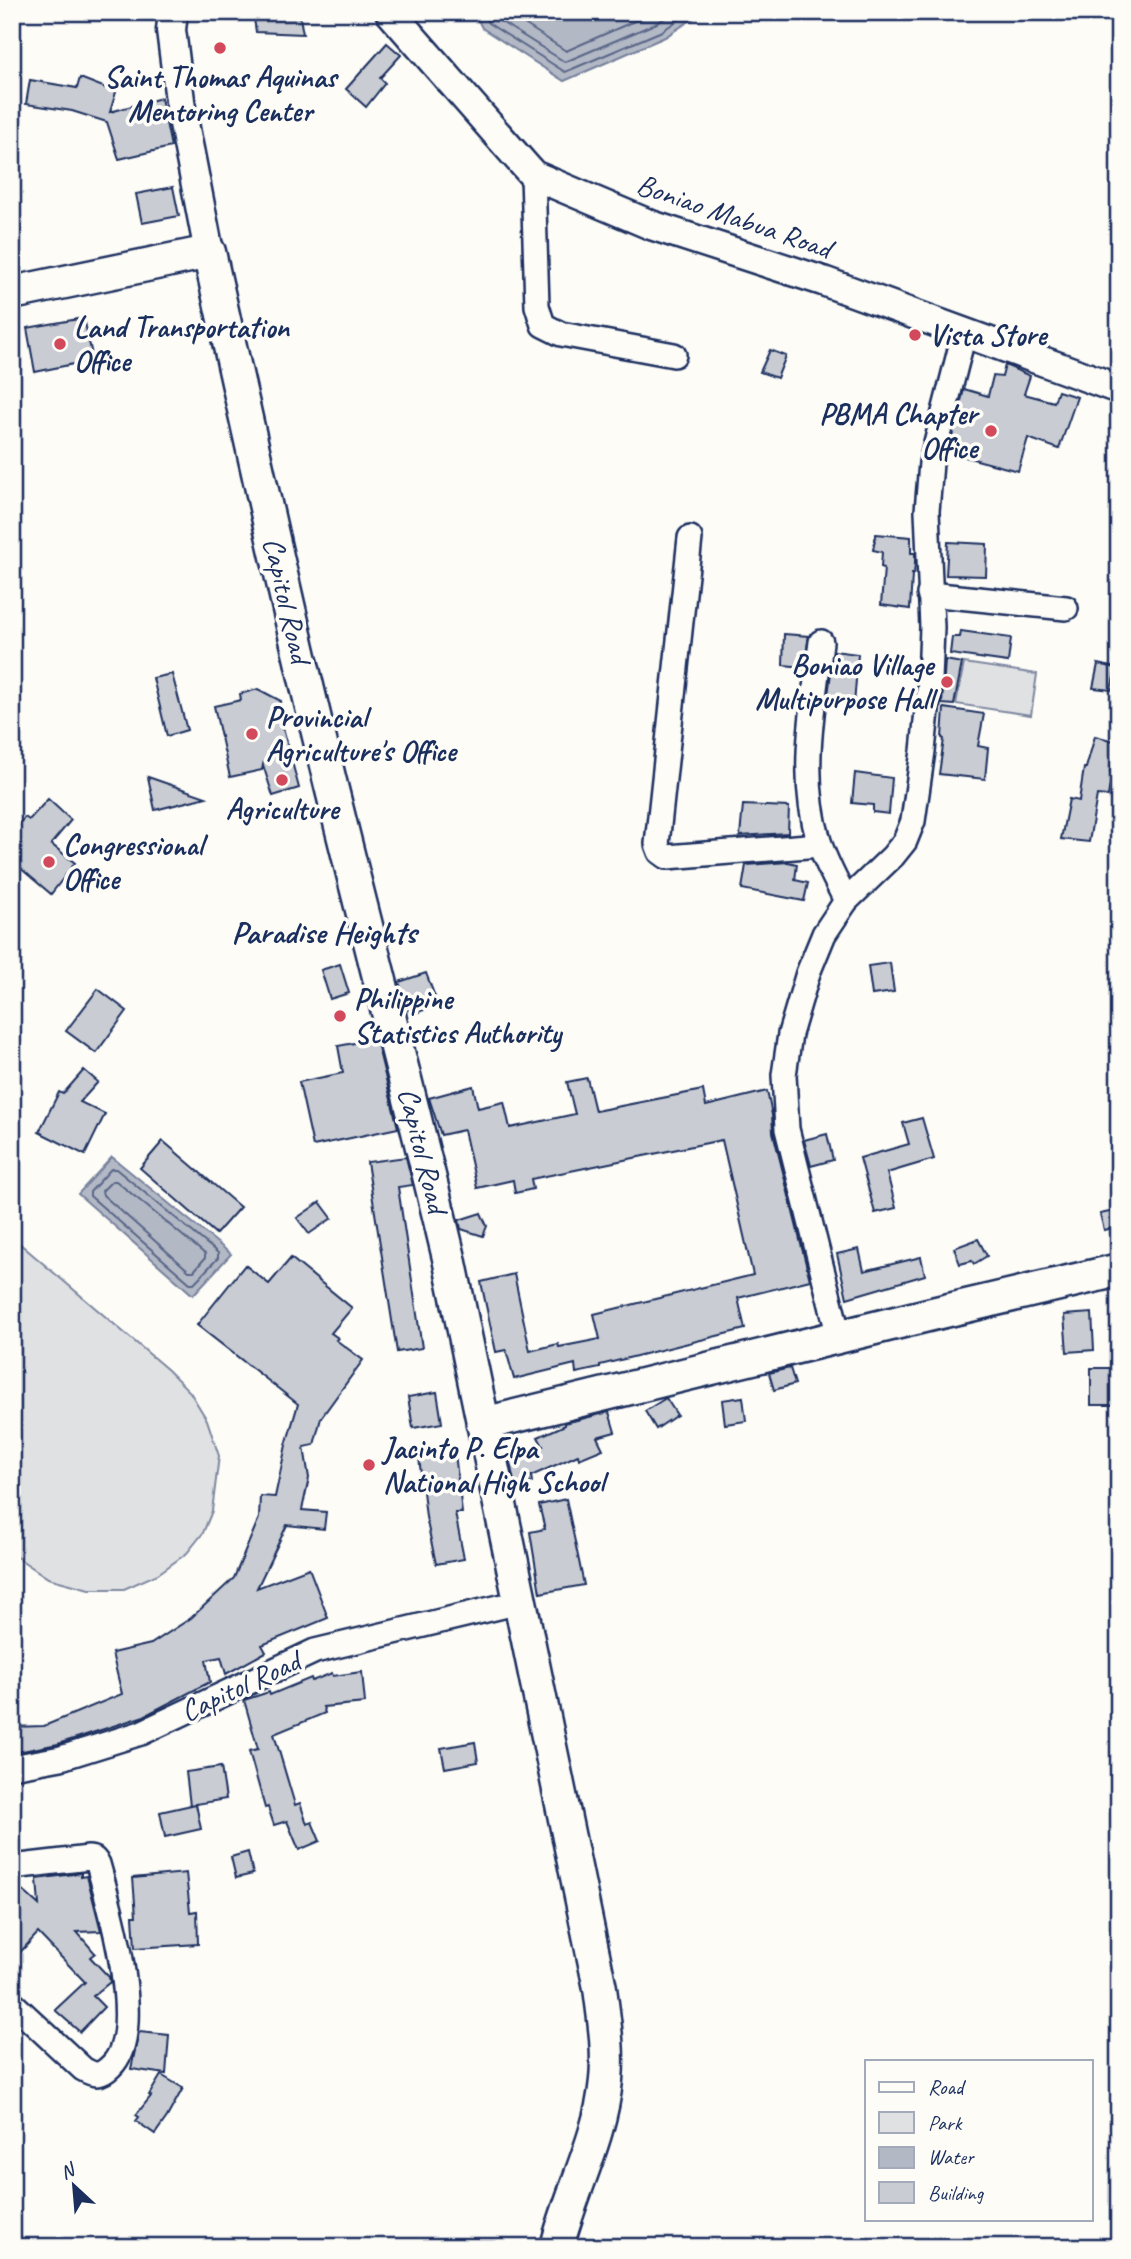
<svg xmlns="http://www.w3.org/2000/svg" width="1131" height="2259" font-family="Caveat,sans-serif">
<style>
.green{fill:#e0e1e3;stroke:#7e88a0;stroke-width:2}
.water{fill:#b3b8c5;stroke:#76819c;stroke-width:2}
.lines{fill:none;stroke-linecap:round;stroke-linejoin:round}
.shore{stroke:#586687;stroke-width:2}
.building{fill:#c9ccd3;stroke:#1b2f5e;stroke-width:2}
.minor-casing{stroke:#1b2f5e;stroke-width:28}
.tertiary-casing{stroke:#1b2f5e;stroke-width:33}
.secondary-casing{stroke:#1b2f5e;stroke-width:37}
.minor{stroke:#fdfcf7;stroke-width:23}
.tertiary{stroke:#fdfcf7;stroke-width:28}
.secondary{stroke:#fdfcf7;stroke-width:32}
.poi-dot{fill:#d1495b;stroke:#fdfcf7;stroke-width:2.5}
.labels{text-anchor:middle;dominant-baseline:central;stroke-width:7;stroke-linejoin:round;paint-order:stroke}
.poi-label{font-size:30px;font-weight:bold;fill:#1b2f5e;stroke:#fdfcf7;text-anchor:start}
.street-label{font-size:30px;fill:#1b2f5e;stroke:#fdfcf7}
.neighbourhood-label{font-size:32px;font-weight:bold;fill:#1b2f5e;stroke:#fdfcf7}
</style>
<rect width="100%" height="100%" fill="#fdfcf7"/>
<filter id="ink" filterUnits="userSpaceOnUse"><feTurbulence type="fractalNoise" baseFrequency=".0143" numOctaves="2"/><feDisplacementMap in="SourceGraphic" scale="14" xChannelSelector="R" yChannelSelector="G"/><feConvolveMatrix kernelMatrix="1 2 1 2 8 2 1 2 1" color-interpolation-filters="sRGB"/></filter>
<g filter="url(#ink)">
<!-- green -->
<g class="green">
<polygon points="964,663 1037,674 1031,715 956,704"/>
<polygon points="12,1237 168,1370 190,1392 207,1420 219,1456 212,1511 203,1533 187,1553 158,1574 124,1589 89,1589 48,1578 12,1554"/>
</g>
<!-- water -->
<g class="water">
<polygon points="474,12 703,12 665,37 564,81 482,28"/>
<polygon points="112,1157 231,1254 193,1295 78,1194"/>
</g>
<g class="lines">
<!-- shore -->
<g class="shore">
<polyline points="482,12 488,23 565,72 662,31 690,12"/>
<polyline points="491,12 495,18 565,62 657,23 674,12"/>
<polyline points="506,12 566,51 655,12"/>
<polygon points="111,1169 116,1169 218,1253 218,1258 194,1283 190,1283 90,1196 90,1192"/>
<polygon points="112,1181 116,1181 205,1254 205,1258 194,1271 189,1271 103,1195 102,1191"/>
</g>
</g>
<!-- building -->
<g class="building">
<polygon points="253,12 299,12 303,34 256,32"/>
<polygon points="387,43 401,55 380,78 385,83 366,107 346,89"/>
<polygon points="80,78 116,92 110,112 161,98 171,147 119,159 107,122 72,111 26,104 30,80 77,88"/>
<polygon points="173,187 179,216 142,223 136,194"/>
<polygon points="84,318 93,360 35,372 27,328"/>
<polygon points="770,350 786,356 777,378 760,372"/>
<polygon points="1005,365 1030,376 1024,394 1054,402 1058,391 1077,397 1059,449 1028,438 1018,471 954,454 954,441 951,441 964,389 988,396 993,376 1002,377"/>
<polygon points="876,534 911,537 911,553 915,553 915,563 914,574 912,574 910,609 881,605 884,568 881,567 882,552 873,550"/>
<polygon points="948,542 987,544 986,576 946,575"/>
<polygon points="961,631 1011,638 1008,662 950,654 952,637 960,637"/>
<polygon points="784,634 809,636 804,667 783,665"/>
<polygon points="834,651 858,654 854,705 827,702"/>
<polygon points="945,660 962,663 954,705 942,704"/>
<polygon points="1098,664 1116,668 1111,690 1093,688"/>
<polygon points="172,674 187,730 167,736 153,678"/>
<polygon points="258,689 281,701 277,706 299,788 273,796 263,765 262,770 230,777 214,706 241,700 240,694"/>
<polygon points="944,708 984,714 978,746 988,748 985,779 939,774 944,739 942,738"/>
<polygon points="1095,736 1118,742 1110,772 1112,773 1108,796 1097,795 1089,842 1061,839 1069,799 1079,801 1084,768 1086,768"/>
<polygon points="855,773 892,778 889,814 873,812 873,805 852,803"/>
<polygon points="148,777 206,797 155,810"/>
<polygon points="48,799 71,820 51,844 75,863 51,894 12,861 12,832 25,817 29,820"/>
<polygon points="743,805 789,807 788,833 740,836"/>
<polygon points="788,862 797,864 795,880 808,883 804,901 742,889 746,865"/>
<polygon points="890,963 894,992 872,995 868,966"/>
<polygon points="340,964 349,993 330,999 321,970"/>
<polygon points="426,973 438,1005 410,1015 399,982"/>
<polygon points="98,989 127,1011 96,1053 66,1031"/>
<polygon points="376,1039 398,1128 313,1146 299,1082 343,1073 338,1046"/>
<polygon points="84,1070 98,1082 80,1102 105,1114 85,1155 39,1132 59,1092 63,1094"/>
<polygon points="587,1078 595,1111 703,1090 706,1106 767,1091 772,1115 773,1132 810,1280 738,1298 745,1329 600,1365 600,1368 576,1373 575,1364 514,1379 506,1350 496,1352 481,1282 514,1274 530,1351 558,1344 559,1347 600,1339 594,1314 753,1275 722,1140 531,1179 533,1189 515,1193 513,1180 477,1188 464,1130 441,1135 429,1098 473,1086 478,1108 504,1102 510,1128 575,1114 567,1082"/>
<polygon points="922,1118 934,1159 887,1173 896,1208 875,1213 860,1158 909,1144 903,1123"/>
<polygon points="827,1134 833,1160 811,1166 804,1140"/>
<polygon points="163,1141 240,1207 216,1234 140,1168"/>
<polygon points="406,1157 413,1185 398,1187 422,1348 397,1352 367,1162"/>
<polygon points="320,1202 332,1218 309,1234 297,1218"/>
<polygon points="1119,1210 1119,1227 1104,1230 1100,1214"/>
<polygon points="481,1213 487,1226 483,1236 461,1229 459,1220"/>
<polygon points="978,1239 987,1256 974,1264 972,1261 960,1264 954,1248"/>
<polygon points="859,1249 864,1271 921,1257 925,1275 847,1298 837,1254"/>
<polygon points="291,1258 352,1308 331,1333 338,1338 336,1340 363,1360 321,1418 314,1445 304,1447 309,1478 302,1510 326,1512 324,1529 287,1525 257,1588 309,1568 328,1618 262,1645 266,1652 226,1674 221,1657 206,1660 210,1682 144,1716 58,1744 12,1753 12,1727 44,1726 122,1694 112,1653 151,1644 191,1618 234,1578 259,1518 260,1496 275,1497 286,1445 298,1404 197,1325 245,1265 269,1284"/>
<polygon points="1092,1313 1094,1350 1067,1352 1064,1315"/>
<polygon points="790,1368 795,1384 774,1390 769,1373"/>
<rect x="1091" y="1368" width="28" height="37"/>
<polygon points="437,1392 442,1423 413,1428 408,1397"/>
<polygon points="743,1397 746,1421 725,1424 722,1400"/>
<polygon points="666,1398 677,1415 656,1429 645,1411"/>
<polygon points="609,1412 615,1432 597,1437 603,1449 579,1459 578,1455 531,1476 532,1482 515,1486 508,1454 543,1446 538,1437 565,1425 565,1423"/>
<polygon points="455,1453 462,1513 455,1513 464,1559 436,1564 426,1517 419,1457"/>
<polygon points="566,1499 584,1585 540,1593 530,1532 545,1529 539,1505"/>
<polygon points="362,1672 365,1703 323,1707 325,1713 274,1734 295,1805 300,1803 307,1824 312,1822 320,1841 299,1850 287,1821 274,1825 268,1807 265,1808 249,1751 258,1749 244,1700 269,1692 270,1695 311,1678 312,1681 332,1673 333,1676"/>
<polygon points="475,1742 478,1762 445,1768 441,1748"/>
<polygon points="221,1767 226,1799 190,1805 186,1772"/>
<polygon points="196,1804 201,1829 165,1837 160,1812"/>
<polygon points="248,1852 253,1874 236,1878 231,1857"/>
<polygon points="81,1873 81,1877 87,1876 101,1931 77,1932 95,1953 90,1957 109,1977 110,1982 93,1996 104,2007 80,2032 55,2010 85,1982 38,1933 12,1961 12,1881 39,1905 37,1879"/>
<polygon points="186,1873 190,1912 197,1911 198,1944 135,1948 133,1916 136,1916 133,1878"/>
<polygon points="139,2032 169,2035 166,2074 131,2069"/>
<polygon points="161,2075 183,2088 167,2117 155,2134 136,2121 139,2117 136,2115 151,2096 149,2095"/>
</g>
<g class="lines">
<!-- minor casing -->
<g class="minor-casing">
<g id="minor">
<polyline points="533,175 537,306 543,325 561,334 674,355"/>
<polyline points="690,538 657,844 660,852 667,857 820,845"/>
<polyline points="929,594 1066,608"/>
<path d="M821,642C813,708 799,777 819,841C825,862 837,882 846,901"/>
<polyline points="839,1337 787,1129 784,1075 790,1034 808,973 824,934 846,901 893,856 905,841 913,821 923,751 930,681 932,627 927,511 931,463 964,334"/>
<polyline points="12,1767 61,1758 141,1733 315,1651 520,1602"/>
<path d="M12,1867L89,1858L94,1859L98,1864C110,1907 147,2032 111,2066C101,2076 95,2076 83,2069L12,2003"/>
</g>
</g>
<!-- tertiary casing -->
<g class="tertiary-casing">
<g id="tertiary">
<polyline points="173,12 171,30 181,108 209,252"/>
<polyline points="390,12 533,175 651,225 823,281 1119,389"/>
</g>
</g>
<!-- secondary casing -->
<g class="secondary-casing">
<g id="secondary">
<path d="M12,293L209,252C251,440 292,630 339,818C375,964 414,1110 449,1258L600,1988C604,2019 609,2049 606,2080C601,2137 571,2191 557,2247"/>
<polyline points="483,1424 932,1314 1119,1270"/>
</g>
</g>
<!-- minor -->
<use href="#minor" class="minor"/>
<!-- tertiary -->
<use href="#tertiary" class="tertiary"/>
<!-- secondary -->
<use href="#secondary" class="secondary"/>
</g>
</g>
<!-- markers -->
<g class="poi-dot">
<circle cx="220" cy="48" r="7"/>
<circle cx="915" cy="335" r="7"/>
<circle cx="60" cy="344" r="7"/>
<circle cx="991" cy="431" r="7"/>
<circle cx="947" cy="682" r="7"/>
<circle cx="252" cy="734" r="7"/>
<circle cx="282" cy="780" r="7"/>
<circle cx="49" cy="862" r="7"/>
<circle cx="340" cy="1016" r="7"/>
<circle cx="369" cy="1465" r="7"/>
</g>
<g class="labels">
<!-- poi labels -->
<g class="poi-label">
<text x="220" y="77" text-anchor="middle">Saint Thomas Aquinas<tspan x="220" dy="34">Mentoring Center</tspan></text>
<text x="74" y="327">Land Transportation<tspan x="74" dy="34">Office</tspan></text>
<text x="929" y="335">Vista Store</text>
<text x="977" y="414" text-anchor="end">PBMA Chapter<tspan x="977" dy="34">Office</tspan></text>
<text x="933" y="665" text-anchor="end">Boniao Village<tspan x="933" dy="34">Multipurpose Hall</tspan></text>
<text x="266" y="717">Provincial<tspan x="266" dy="34">Agriculture's Office</tspan></text>
<text x="282" y="809" text-anchor="middle">Agriculture</text>
<text x="63" y="845">Congressional<tspan x="63" dy="34">Office</tspan></text>
<text x="354" y="999">Philippine<tspan x="354" dy="34">Statistics Authority</tspan></text>
<text x="383" y="1448">Jacinto P. Elpa<tspan x="383" dy="34">National High School</tspan></text>
</g>
<!-- street labels -->
<g class="street-label">
<text transform="translate(734 216) rotate(19)">Boniao Mabua Road</text>
<text transform="translate(287 600) rotate(77)">Capitol Road</text>
<text transform="translate(423 1150) rotate(76)">Capitol Road</text>
<text transform="translate(240 1686) rotate(-25)">Capitol Road</text>
</g>
<!-- neighbourhood labels -->
<g class="neighbourhood-label">
<text x="324" y="932">Paradise Heights</text>
</g>
</g>
<!-- margin -->
<rect width="1131" height="2259" fill="none" stroke="#fdfcf7" stroke-width="42"/>
<rect x="21" y="21" width="1089" height="2217" fill="none" stroke="#1b2f5e" stroke-width="2.5" filter="url(#ink)"/>
<!-- legend -->
<rect x="865" y="2060" width="228" height="161" fill="#fdfcf7" stroke="#a3aaba" stroke-width="2"/>
<rect x="879" y="2082" width="35" height="10" fill="#fdfcf7" stroke="#a3aaba" stroke-width="2"/>
<text x="928" y="2094" font-size="21" fill="#1b2f5e">Road</text>
<rect x="879" y="2112" width="35" height="21" fill="#e0e1e3" stroke="#a3aaba" stroke-width="2"/>
<text x="928" y="2130" font-size="21" fill="#1b2f5e">Park</text>
<rect x="879" y="2147" width="35" height="21" fill="#b3b8c5" stroke="#a3aaba" stroke-width="2"/>
<text x="928" y="2164" font-size="21" fill="#1b2f5e">Water</text>
<rect x="879" y="2182" width="35" height="21" fill="#c9ccd3" stroke="#a3aaba" stroke-width="2"/>
<text x="928" y="2200" font-size="21" fill="#1b2f5e">Building</text>
<!-- north arrow -->
<g transform="translate(74 2186) rotate(334)" stroke="#fdfcf7" stroke-width="5" paint-order="stroke">
<path d="M0-5L12 26L0 18L-12 26Z" fill="#1b2f5e"/>
<text y="-10" font-size="19" font-weight="bold" text-anchor="middle" fill="#1b2f5e">N</text>
</g>
</svg>
